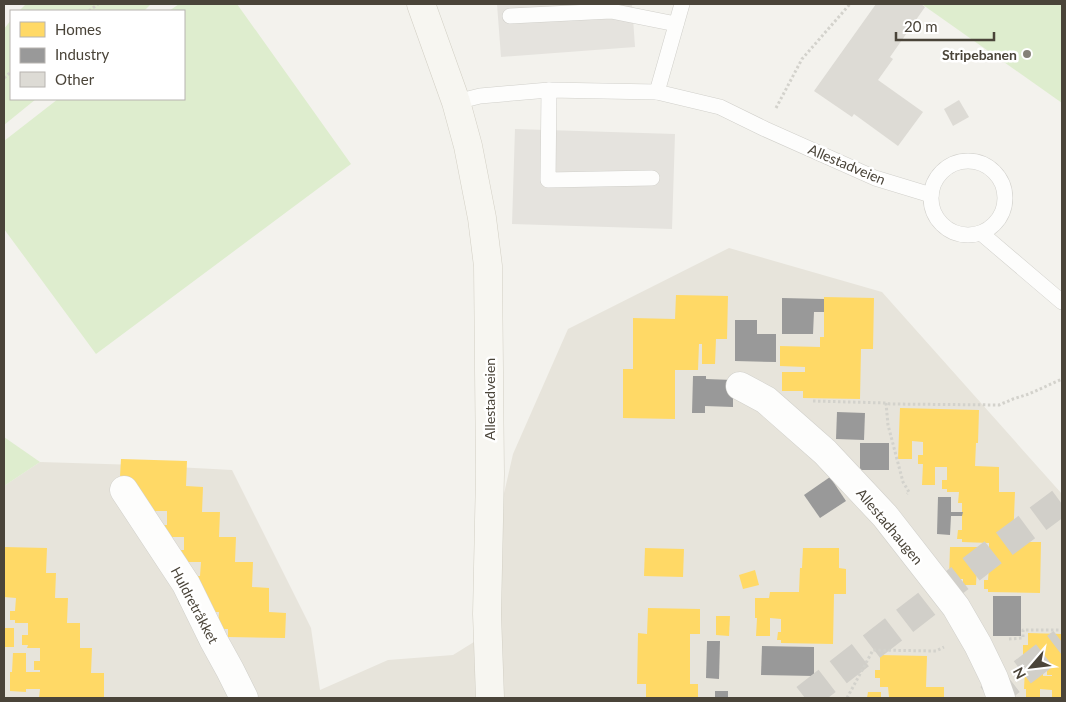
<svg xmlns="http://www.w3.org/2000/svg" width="1066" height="702" font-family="Lato,sans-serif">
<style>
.residential{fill:#e7e4db}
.green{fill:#deedce}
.parking{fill:#e5e3de}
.homes{fill:#ffd966}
.industry{fill:#999}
.building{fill:#dddbd5}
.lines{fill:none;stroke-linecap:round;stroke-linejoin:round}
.primary-tunnel{stroke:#d1cfc9;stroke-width:28;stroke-dasharray:28 14;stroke-linecap:butt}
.lane-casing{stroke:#d1d0cb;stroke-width:16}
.street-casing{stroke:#d1d0cb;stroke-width:29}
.secondary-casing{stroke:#d2cfc4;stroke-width:29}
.path{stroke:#d3d2cc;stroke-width:3;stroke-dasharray:2.5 2.5;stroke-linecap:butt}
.lane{stroke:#fdfdfc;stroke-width:15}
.street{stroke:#fdfdfc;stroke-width:28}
.secondary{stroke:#f7f6f1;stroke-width:28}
.poi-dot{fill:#858178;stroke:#fff;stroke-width:2}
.labels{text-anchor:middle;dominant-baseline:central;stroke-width:5;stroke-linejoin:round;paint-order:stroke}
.poi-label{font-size:14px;font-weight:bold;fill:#4a4439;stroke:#fff;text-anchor:end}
.street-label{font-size:14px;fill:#4a4439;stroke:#fff}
</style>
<rect width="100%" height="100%" fill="#f3f2ed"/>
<!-- residential -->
<polygon class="residential" points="729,248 882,292 1062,494 1062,698 4,698 4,486 40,462 138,465 232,470 311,628 320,690 388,660 453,655 490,632 490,555 513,454 568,329"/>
<!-- green -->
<g class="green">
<polygon points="26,4 151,4 144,11 19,11"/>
<polygon points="179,4 237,4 351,164 96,354 4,229 4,141 58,99 184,99 184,11 169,11"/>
<polygon points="924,4 1062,4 1062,103 923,5"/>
<polygon points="11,20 11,99 36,99 4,125 4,29"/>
<polygon points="4,437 40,462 4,486"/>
</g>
<!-- parking -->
<g class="parking">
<polygon points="497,4 632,4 635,47 501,57"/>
<polygon points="515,129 675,134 672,229 512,224"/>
</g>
<!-- homes -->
<g class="homes">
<polygon points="676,295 728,296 727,339 716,339 715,364 702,364 702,344 699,344 698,370 675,370 675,419 623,418 623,369 633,369 633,318 675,319"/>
<polygon points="824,297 874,298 873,349 861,349 860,399 803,398 803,391 782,391 782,372 805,372 805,367 780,366 780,346 820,347 820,337 824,337"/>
<polygon points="900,408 979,410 978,443 976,443 975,466 999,467 999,492 1015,492 1013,542 1041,542 1040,593 988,592 988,589 984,589 984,580 988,580 989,567 977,566 976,585 963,585 963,579 949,579 950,547 978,547 978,551 989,551 989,543 962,542 962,539 957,539 958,530 962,530 962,503 958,503 959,492 947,492 947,489 942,489 942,480 947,480 947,467 935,467 935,485 922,485 923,464 918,464 918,455 923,455 923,442 912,441 912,459 898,459"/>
<polygon points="121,459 187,461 186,486 203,487 202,512 220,512 219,537 236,537 235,562 253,562 252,587 269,588 269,612 286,613 285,638 228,637 228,629 218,629 219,612 206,612 203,603 203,587 200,587 196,576 200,576 201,562 184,562 179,550 184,550 184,537 167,537 163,525 167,525 167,511 143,511 128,485 128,477 120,477"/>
<polygon points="4,547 47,548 46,573 56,573 55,598 68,598 67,623 80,623 80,648 92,648 91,673 104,673 104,698 39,698 40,689 26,689 26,692 10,691 10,672 12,672 13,653 26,653 26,672 40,672 40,670 34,670 34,661 40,661 40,648 27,648 28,645 22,645 22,635 28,635 28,623 15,623 15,620 10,620 10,611 15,611 16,598 4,597"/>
<polygon points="645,548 684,549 683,577 644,576"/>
<polygon points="803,548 839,548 839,568 846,569 846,594 834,594 833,644 781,643 781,640 777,640 778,632 781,632 781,619 770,618 770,636 756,636 757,618 755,618 755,598 769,598 770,592 799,592 800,568 802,568"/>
<polygon points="755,570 759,585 743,589 739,575"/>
<polygon points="648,608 700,609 700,634 690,634 690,684 698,684 698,698 646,698 646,684 637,684 638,633 647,634"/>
<polygon points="716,616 730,616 729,636 716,635"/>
<rect x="4" y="628" width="10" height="19"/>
<polygon points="1028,633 1062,634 1062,698 1052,698 1052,690 1040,689 1040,698 1026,698 1026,689 1024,689 1025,669 1043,670 1043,676 1052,676 1052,675 1047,675 1047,667 1052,667 1052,665 1028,665 1028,658 1023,658 1023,645 1028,645"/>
<polygon points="880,655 927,656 926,687 944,687 944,698 892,698 892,697 889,697 888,687 880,687 880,678 875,678 875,670 880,670"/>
<polygon points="868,692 881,692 881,698 867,698"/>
</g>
<!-- industry -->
<g class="industry">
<polygon points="782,298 824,299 824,312 814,312 813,334 782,334"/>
<polygon points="735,320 757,320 757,334 776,334 776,362 735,361"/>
<polygon points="693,376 706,376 706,379 733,380 733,407 705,406 705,413 692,413"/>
<polygon points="837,412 865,413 864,440 836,439"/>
<rect x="860" y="443" width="29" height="27"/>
<polygon points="830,477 846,501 820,518 804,495"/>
<polygon points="938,497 951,497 951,512 963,512 962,516 951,516 950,535 937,534"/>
<rect x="993" y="596" width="28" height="40"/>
<polygon points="707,641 720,641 719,679 706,678"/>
<polygon points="762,646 814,647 814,676 761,675"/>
<rect x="715" y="691" width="13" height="7"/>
</g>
<!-- building -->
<g class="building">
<polygon points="876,4 921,4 925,7 890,57 893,59 878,80 923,112 898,146 854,114 852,117 814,91"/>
<polygon points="959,100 969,117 953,126 944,109"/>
</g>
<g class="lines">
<!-- primary-tunnel -->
<g class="primary-tunnel">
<polyline points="805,698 1000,547 1062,501"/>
<polyline points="989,698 1062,642"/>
</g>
<!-- lane casing -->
<g class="lane-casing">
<g id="lane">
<polyline points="682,4 657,92 720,107 765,129 875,178 931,195"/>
<polyline points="510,16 611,11 676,24"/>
<polyline points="549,90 548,180 652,178"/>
<polyline points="456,102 480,96 549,90 657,92"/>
<circle cx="968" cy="198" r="37"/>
<polyline points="981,233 1062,302"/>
</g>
</g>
<!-- street casing -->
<g class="street-casing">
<g id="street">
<polyline points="740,386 766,400 825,452 885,516 956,607 978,645 994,678 1001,698"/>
<polyline points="124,490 186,584 214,641 230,670 244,698"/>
</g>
</g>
<!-- secondary casing -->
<g class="secondary-casing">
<polyline id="secondary" points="421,4 456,102 468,146 482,218 488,266 490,474 487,614 490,698"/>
</g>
<!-- path -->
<g class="path">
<polyline points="89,11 98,4"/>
<polyline points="4,78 11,72"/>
<polyline points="776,108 802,59 850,4"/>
<polyline points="813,401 886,403 890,404 999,405 1013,399 1029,394 1062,379"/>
<polyline points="886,403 888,425 903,482 909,492 907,494"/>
<polyline points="1009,639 1023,638 1023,630 1062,630"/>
<polyline points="847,698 873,650 936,651 944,647"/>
</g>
<!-- lane -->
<use href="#lane" class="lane"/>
<!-- street -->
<use href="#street" class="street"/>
<!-- secondary -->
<use href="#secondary" class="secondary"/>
</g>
<!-- markers -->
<circle class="poi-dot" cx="1027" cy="54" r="5"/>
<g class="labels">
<!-- poi labels -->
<g class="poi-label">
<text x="1017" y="54">Stripebanen</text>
</g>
<!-- street labels -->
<g class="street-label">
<text transform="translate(847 164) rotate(23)">Allestadveien</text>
<text transform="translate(489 399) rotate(-90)">Allestadveien</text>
<text transform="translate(890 526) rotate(50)">Allestadhaugen</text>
<text transform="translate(195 605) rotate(62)">Huldretråkket</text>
</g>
</g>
<!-- border -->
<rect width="1066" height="702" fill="none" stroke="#4a4439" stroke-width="10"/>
<!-- legend -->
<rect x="10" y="10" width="175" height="90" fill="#ffffff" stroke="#b7b4b0"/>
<rect x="20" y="22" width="25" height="15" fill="#ffd966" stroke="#b7b4b0"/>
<text x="55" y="35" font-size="15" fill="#4a4439">Homes</text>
<rect x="20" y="48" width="25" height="15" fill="#999999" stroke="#b7b4b0"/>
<text x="55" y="60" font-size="15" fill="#4a4439">Industry</text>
<rect x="20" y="72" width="25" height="15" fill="#dddbd5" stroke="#b7b4b0"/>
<text x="55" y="85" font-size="15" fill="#4a4439">Other</text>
<!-- north arrow -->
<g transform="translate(1031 667) rotate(242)" stroke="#ffffff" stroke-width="4" paint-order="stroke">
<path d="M0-4L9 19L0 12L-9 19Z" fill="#4a4439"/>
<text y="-8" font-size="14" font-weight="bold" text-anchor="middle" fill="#4a4439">N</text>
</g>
<!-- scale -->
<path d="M896 32v8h98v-8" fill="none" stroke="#4a4439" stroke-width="2.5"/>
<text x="904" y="32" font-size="15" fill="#4a4439" stroke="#ffffff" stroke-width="4" paint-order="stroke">20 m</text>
</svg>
